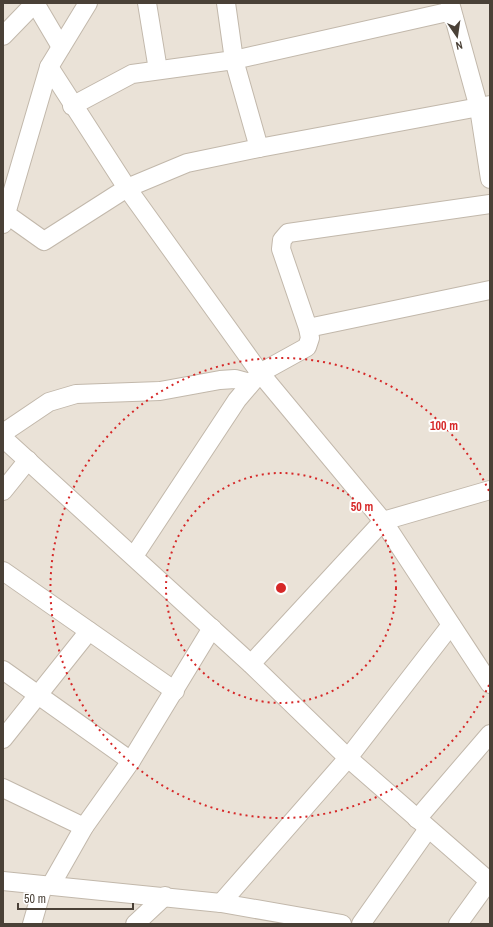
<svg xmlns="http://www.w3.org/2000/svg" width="493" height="927" font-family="'Archivo Narrow',sans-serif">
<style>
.residential{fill:#eae2d7}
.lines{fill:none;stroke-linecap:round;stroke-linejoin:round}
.minor-casing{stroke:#c2b8ab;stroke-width:20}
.minor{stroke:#fff;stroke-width:18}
.ring{fill:none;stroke:#d62828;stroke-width:2;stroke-dasharray:2 4}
.centre{fill:#d62828;stroke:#fff;stroke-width:2}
.ring-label{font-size:12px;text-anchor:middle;font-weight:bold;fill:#d62828;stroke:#fff;stroke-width:4;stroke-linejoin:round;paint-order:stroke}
</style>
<rect width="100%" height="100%" fill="#f6f1ea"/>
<!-- residential -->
<rect class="residential" x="3" y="3" width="487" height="921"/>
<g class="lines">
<!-- minor casing -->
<g class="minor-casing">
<g id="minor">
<polyline points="35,3 61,47"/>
<polyline points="147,3 158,70"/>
<polyline points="226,3 234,60 259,148"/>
<polyline points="450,3 479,108 490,179"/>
<polyline points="3,36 35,3"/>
<polyline points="49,67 127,188 260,373 383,521 490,684"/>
<polyline points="72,106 132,74 234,60 452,11"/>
<polyline points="6,214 44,241 127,188 187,163 259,148 490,105"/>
<polyline points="3,224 49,67 88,3"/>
<polyline points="308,328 490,290"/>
<polyline points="3,433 49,402 76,394 160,391 220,380 235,379 250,383"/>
<polyline points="3,438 251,664 348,758 490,882"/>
<polyline points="3,491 28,460"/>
<polyline points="134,556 237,400 260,373 307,347 310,338 308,328 281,249 282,240 288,233 490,204"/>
<polyline points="3,571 175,691"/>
<polyline points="251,664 383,521 490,490"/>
<polyline points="3,670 131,761"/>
<polyline points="3,739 89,631"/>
<polyline points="3,788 84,827"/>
<polyline points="417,819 490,734"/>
<polyline points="3,881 221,903 342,924"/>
<polyline points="51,885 84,827 131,761 212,628"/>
<polyline points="221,903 348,758 451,625"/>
<polyline points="32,924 43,886"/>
<polyline points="135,924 165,896"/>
<polyline points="361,924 428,829"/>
<polyline points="458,924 489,881"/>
</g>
</g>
<!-- minor -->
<use href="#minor" class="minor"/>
</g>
<!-- distance rings -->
<g class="ring">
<circle cx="281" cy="588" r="115"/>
<path d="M489 685A230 230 0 1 1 489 491"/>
</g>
<circle cx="281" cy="588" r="6" class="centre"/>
<g class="ring-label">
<text x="444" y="430">100 m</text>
<text x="362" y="511">50 m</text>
</g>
<!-- border -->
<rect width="493" height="927" fill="none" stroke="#4a4137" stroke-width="8"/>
<!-- north arrow -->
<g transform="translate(457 36) rotate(167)" stroke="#ffffff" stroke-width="3" paint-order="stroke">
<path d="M0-3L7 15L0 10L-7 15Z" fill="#4a4137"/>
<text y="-6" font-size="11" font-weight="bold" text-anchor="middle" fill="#4a4137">N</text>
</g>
<!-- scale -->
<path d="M18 903v6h115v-6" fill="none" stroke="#4a4137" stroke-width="2"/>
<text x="24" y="903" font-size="12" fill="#4a4137" stroke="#ffffff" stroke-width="3" paint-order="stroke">50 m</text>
</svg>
